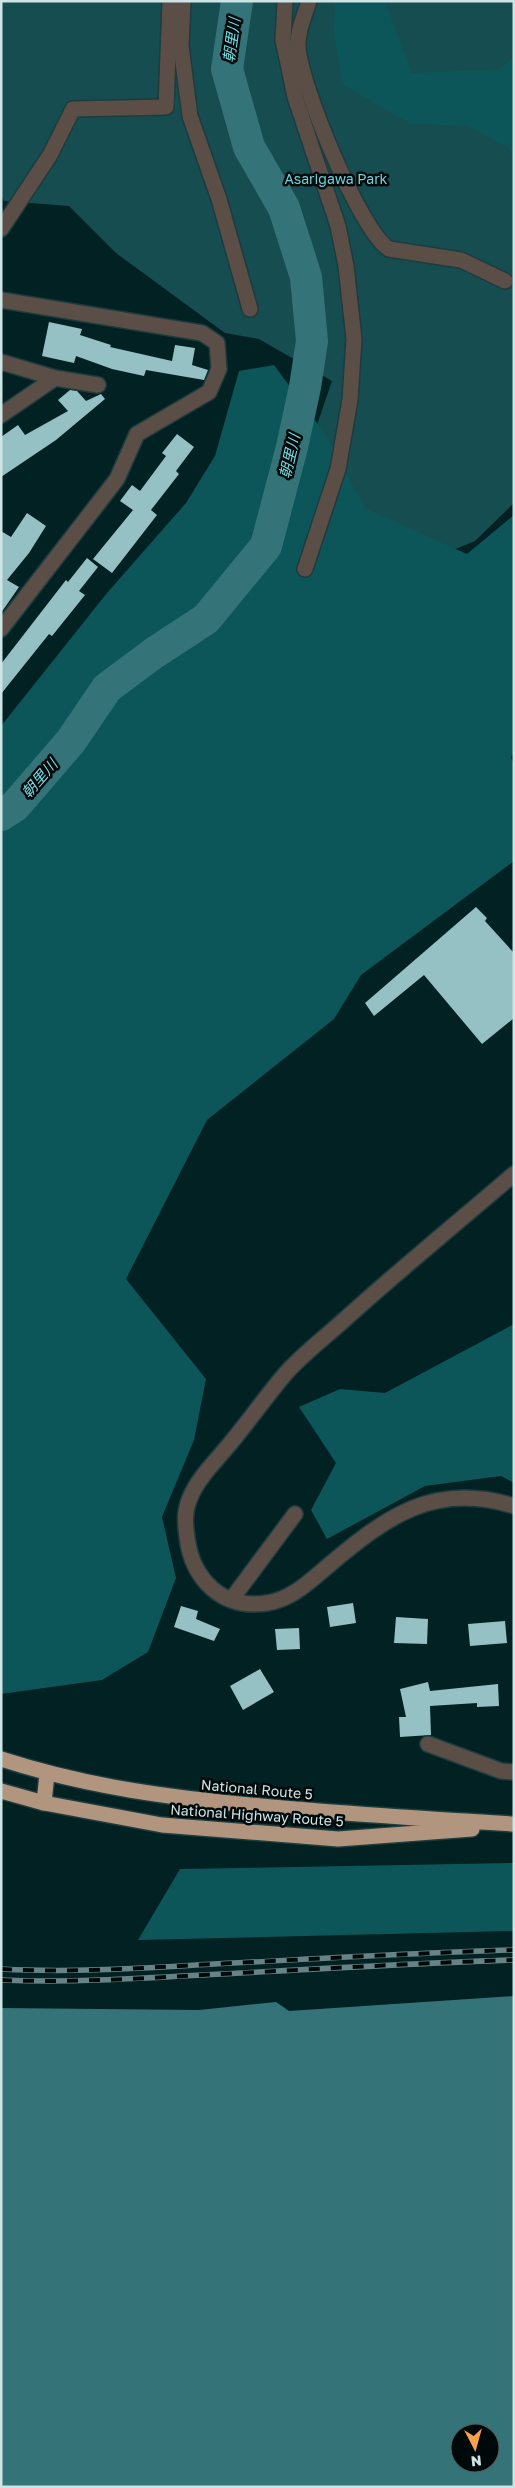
<svg xmlns="http://www.w3.org/2000/svg" width="515" height="2488" font-family="'Golos Text','Noto Sans JP',sans-serif">
<style>
.green{fill:#164d51}
.forest{fill:#0c5559}
.water{fill:#347479;fill-rule:evenodd}
.lines{fill:none;stroke-linecap:round;stroke-linejoin:round}
.river{stroke:#347479;stroke-width:32}
.building{fill:#95c1c4}
.minor-casing{stroke:#1e3c3e;stroke-width:18}
.highway-casing{stroke:#1e3c3e;stroke-width:18}
.minor{stroke:#5a4e46;stroke-width:15}
.highway{stroke:#b1957f;stroke-width:15}
.rail-casing{stroke:#688385;stroke-width:5.5}
.rail{stroke:#00090a;stroke-width:4;stroke-dasharray:11;stroke-linecap:butt}
.labels{text-anchor:middle;dominant-baseline:central;stroke-width:5;stroke-linejoin:round;paint-order:stroke}
.park-label{font-size:14px;fill:#6dd3db;stroke:#00090a}
.street-label{font-size:14px;fill:#cee4e5;stroke:#00090a}
.water-label{font-size:15px;font-style:italic;fill:#77dde5;stroke:#00090a}
</style>
<rect width="100%" height="100%" fill="#012123"/>
<!-- green -->
<polygon class="green" points="1,1 514,1 514,503 475,541 227,643 268,568 332,381 259,339 225,333 116,253 69,206 4,201 1,194"/>
<!-- forest -->
<g class="forest">
<polygon points="335,1 385,1 412,73 498,69 514,57 514,165 510,149 468,126 411,124 343,85 334,34"/>
<polygon points="274,365 326,435 365,508 467,554 514,515 514,753 511,757 514,765 514,861 361,975 334,1019 207,1120 126,1279 206,1379 194,1440 162,1517 176,1578 148,1652 102,1680 1,1694 1,726 107,593 186,503 215,456 239,371"/>
<polygon points="514,1324 514,1483 501,1476 425,1486 327,1539 311,1510 336,1463 299,1407 340,1389 385,1393"/>
<polygon points="514,1863 514,1931 138,1940 180,1869"/>
</g>
<!-- water -->
<path class="water" d="M514,1996V2487H1V2008L199,2010L276,2002L289,2011ZM460,2433H490V2463H460Z"/>
<g class="lines">
<!-- river -->
<polyline class="river" points="1,815 15,806 71,741 107,688 154,653 206,619 266,546 292,447 305,387 312,341 306,277 284,208 249,147 227,69 237,1"/>
</g>
<!-- building -->
<g class="building">
<polygon points="49,322 82,329 80,335 111,345 110,347 172,361 175,345 195,348 192,365 208,370 204,380 146,370 144,376 112,369 76,356 74,363 42,356"/>
<polygon points="70,390 77,391 86,401 101,394 105,399 56,440 1,477 1,437 18,425 25,435 68,411 58,400"/>
<polygon points="177,434 194,447 176,471 179,474 151,510 157,515 112,573 93,559 133,510 120,501 132,485 140,491 166,456 162,453"/>
<polygon points="27,513 46,526 29,553 7,580 19,587 1,613 1,531 11,537"/>
<polygon points="87,558 98,567 79,591 85,595 52,636 49,634 1,694 1,664 66,580 68,582"/>
<polygon points="476,907 487,918 485,921 514,953 514,1018 482,1044 424,975 374,1016 365,1003"/>
<polygon points="353,1603 356,1623 330,1627 327,1607"/>
<polygon points="181,1606 198,1611 196,1619 220,1629 214,1641 174,1627"/>
<polygon points="396,1617 428,1619 427,1644 394,1643"/>
<polygon points="505,1621 507,1643 470,1646 468,1624"/>
<polygon points="299,1628 300,1649 277,1650 275,1629"/>
<polygon points="260,1669 274,1692 243,1710 230,1686"/>
<polygon points="428,1682 430,1691 498,1684 499,1706 477,1707 477,1703 430,1706 431,1735 400,1737 399,1717 406,1717 400,1689"/>
</g>
<g class="lines">
<!-- minor casing -->
<g class="minor-casing">
<g id="minor">
<polyline points="183,1 181,46 190,116 219,199 250,309"/>
<polyline points="285,1 283,40 295,97 338,226 346,266 354,339 350,400 338,469 305,569"/>
<path d="M309,1C305,15 297,31 298,46C299,82 360,231 389,249L461,260L505,281"/>
<polyline points="1,229 50,155 73,109 166,107 170,1"/>
<polyline points="1,300 202,333 217,343 219,369 209,392 137,434 117,479 1,629"/>
<polyline points="1,362 55,378 98,385"/>
<polyline points="1,415 55,378"/>
<path d="M514,1174C457,1223 398,1271 343,1321C324,1338 303,1354 286,1373C268,1394 251,1418 233,1440C219,1458 198,1477 190,1498C184,1511 185,1523 187,1537C192,1579 222,1610 267,1603C292,1599 309,1582 328,1566C386,1517 434,1481 514,1506"/>
<polyline points="231,1600 295,1514"/>
<polyline points="428,1744 501,1771 514,1772"/>
</g>
</g>
<!-- highway casing -->
<g class="highway-casing">
<g id="highway">
<path d="M1,1759C87,1787 172,1798 261,1806C345,1814 429,1819 514,1824"/>
<polyline points="1,1791 44,1803 162,1825 338,1839 472,1829"/>
<polyline points="44,1803 47,1774"/>
</g>
</g>
<!-- minor -->
<use href="#minor" class="minor"/>
<!-- highway -->
<use href="#highway" class="highway"/>
<!-- rail casing -->
<g class="rail-casing">
<g id="rail">
<path d="M1,1969C72,1973 143,1968 214,1964C314,1959 414,1953 514,1950"/>
<path d="M1,1980C75,1983 148,1978 221,1974C319,1969 416,1963 514,1960"/>
</g>
</g>
<!-- rail -->
<use href="#rail" class="rail"/>
</g>
<g class="labels">
<!-- park labels -->
<g class="park-label">
<text x="336" y="178">Asarigawa Park</text>
</g>
<!-- street labels -->
<g class="street-label">
<text transform="translate(257 1789) rotate(5)">National Route 5</text>
<text transform="translate(257 1815) rotate(4)">National Highway Route 5</text>
</g>
<!-- water labels -->
<g class="water-label">
<text transform="translate(231 40) rotate(-82)">朝里川</text>
<text transform="translate(289 456) rotate(-77)">朝里川</text>
<text transform="translate(39 778) rotate(-49)">朝里川</text>
</g>
</g>
<!-- border -->
<rect width="515" height="2488" fill="none" stroke="#cee4e5" stroke-width="5"/>
<!-- north arrow -->
<g transform="translate(475 2448) rotate(174)"><circle r="24" fill="#00090a" stroke="#526162"/>
<path d="M0-4L9 19L0 12L-9 19Z" fill="#f99f4d"/>
<text y="-8" font-size="14" font-weight="bold" text-anchor="middle" fill="#cee4e5">N</text>
</g>
</svg>
